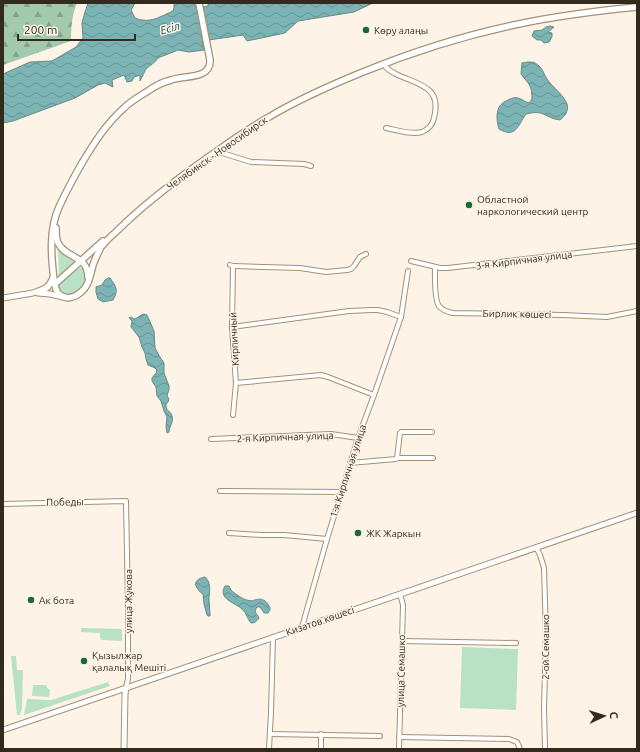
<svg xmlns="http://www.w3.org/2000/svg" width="640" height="752" font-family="Ubuntu,sans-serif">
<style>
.grass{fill:#b9e1c5}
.forest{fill:url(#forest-firs)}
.water{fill:url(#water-waves);stroke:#668b87}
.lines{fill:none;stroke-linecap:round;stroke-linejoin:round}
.minor-casing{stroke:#a59173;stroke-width:6}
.major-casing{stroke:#a59173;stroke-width:7}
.highway-casing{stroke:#a59173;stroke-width:8}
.minor{stroke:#fff;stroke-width:4}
.major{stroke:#fff;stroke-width:5}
.highway{stroke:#fff;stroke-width:5.5}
.poi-dot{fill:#206733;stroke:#fdf4e7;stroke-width:1.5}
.labels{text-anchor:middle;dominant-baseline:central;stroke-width:3;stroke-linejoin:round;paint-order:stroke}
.poi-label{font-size:10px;fill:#322a1d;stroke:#fdf4e7;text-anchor:start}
.street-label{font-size:10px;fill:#322a1d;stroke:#fdf4e7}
.water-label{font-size:11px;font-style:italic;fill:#154849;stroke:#fdf4e7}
</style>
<defs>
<pattern id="forest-firs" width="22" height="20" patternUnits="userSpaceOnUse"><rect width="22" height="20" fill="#a3caaf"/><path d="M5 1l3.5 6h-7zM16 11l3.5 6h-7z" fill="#85a48e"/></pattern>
<pattern id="water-waves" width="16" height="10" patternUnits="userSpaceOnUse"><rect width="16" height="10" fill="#7cb4b5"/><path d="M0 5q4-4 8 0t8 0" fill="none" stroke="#669393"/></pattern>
</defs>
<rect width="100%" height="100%" fill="#fdf4e7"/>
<!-- grass -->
<g class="grass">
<polygon points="58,248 65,255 78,262 59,279"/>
<path d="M79,268H84C85,270 86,272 86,274C87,284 76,297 66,295C63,294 60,292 58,289V286Z"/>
<polygon points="81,628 122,629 122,641 102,640 100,638 100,633 81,632"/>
<polygon points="462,647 518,649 516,710 460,708"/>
<polygon points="11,656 16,656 17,670 23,670 22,708 20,715 17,715"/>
<polygon points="108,682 110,686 24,715 27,699 51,700"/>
<polygon points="33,685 46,685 47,688 50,690 49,697 32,696"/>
</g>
<!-- forest -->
<path class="forest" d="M3,3H77C72,15 71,27 71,41L3,65Z"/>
<!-- water -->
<g class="water">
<path d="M88,3H135L131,10L135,18C150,24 159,17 173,11L174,8V3H194L196,8L208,6V3H373L354,12L298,21L285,33L247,41L243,35L202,41L204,50L189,52L178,50L158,58C155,63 150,65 146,69C144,73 142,77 140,81V75L134,77L132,81L127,82L124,75L112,80L113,87L105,83L98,85L75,98L13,121L3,123V74L30,62L52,61L76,47L83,38L82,23L85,12Z"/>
<polygon points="550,26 554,27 548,32 552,33 552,37 549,42 544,43 541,40 537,40 532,36 534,31 542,30 546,27"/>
<path d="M528,62C533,62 535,62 539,66C543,69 544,75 547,79C552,87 564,95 567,104C569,111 565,116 560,120C544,118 545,109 526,114C518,125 516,139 499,129C496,119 495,106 506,101C509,99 514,97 518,98C522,99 525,102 529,103L532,99C532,84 529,85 521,74L522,63Z"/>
<path d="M108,278H110C116,287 119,289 113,300L103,302L98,299L96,292V287L102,285L105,280Z"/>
<path d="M144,314L147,315L154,331L155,348L160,357L164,363V373L169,386V389L167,396L169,399L168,402L166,404C166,413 170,409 172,416C174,423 169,426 169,432L167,433L166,426L167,417L164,411L161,401L157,396L156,387L152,381V378L156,373L157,370L155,368L148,365L146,359L145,353L142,347L139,337L131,327L132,321L129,318L131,317L134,319C138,318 140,315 144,314Z"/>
<path d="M205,577C212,583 209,592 209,600C209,605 210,609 210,614V616H208L207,615L204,604L203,594C201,593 199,591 198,589C192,583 198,578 205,577Z"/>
<path d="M225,586H229C230,588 231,590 232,591C234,593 244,600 247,600C255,603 260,594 268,604C270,608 270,606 270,610L268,613H264L260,607H257C253,613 257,613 259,618C257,621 255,623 251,623C247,619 247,613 242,609C236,603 217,599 225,586Z"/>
</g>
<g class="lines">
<!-- minor casing -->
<g class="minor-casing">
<g id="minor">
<path d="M384,64C387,70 392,72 398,75C420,85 442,87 434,118C433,124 428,130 422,132C411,135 397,130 386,128"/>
<polyline points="216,151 251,162 304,164 311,166"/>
<polyline points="411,261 440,268 448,268 637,246"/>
<polyline points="230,265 233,266 232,327 236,383 233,415"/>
<polyline points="233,266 300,268 326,272 347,270 351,269 354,266 360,257 366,254"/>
<path d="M435,267C435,275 434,300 439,306C442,310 448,312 453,313L563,315L607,317L637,311"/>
<polyline points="232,327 349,311 372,310 378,310 387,312 401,317"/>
<polyline points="236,383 321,375 328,377 374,395"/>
<polyline points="211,439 331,434 358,438"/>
<polyline points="397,458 433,458"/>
<polyline points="350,463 396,459 397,458 400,433 401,432 432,432"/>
<polyline points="220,491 341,492"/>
<polyline points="3,504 126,501 128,605 128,679 126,688"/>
<polyline points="229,533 262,535 284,535 327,539"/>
<polyline points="536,547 540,555 544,568 546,635 544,708 545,749"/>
<polyline points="302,627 327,539 358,438 374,395 401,317 408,271"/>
<polyline points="402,641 516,643"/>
<polyline points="270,734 380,736"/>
<polyline points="321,734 321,749"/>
<polyline points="399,737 509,739 517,742 520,749"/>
<polyline points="269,749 271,712 273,637"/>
<polyline points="399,749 403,605 400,594"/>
</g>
</g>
<!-- major casing -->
<g class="major-casing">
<g id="major">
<polyline points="38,293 50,294 63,297"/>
<polyline points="3,298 33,293 48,287"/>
<polyline points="3,730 126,688 637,513"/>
<polyline points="124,749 125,694 126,688"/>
</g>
</g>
<!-- highway casing -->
<g class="highway-casing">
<g id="highway">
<path d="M199,3L210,60C211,80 184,75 171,80C163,82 155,86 148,91C140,96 131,101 124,108C106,124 94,143 82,163C74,177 66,192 59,207C49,229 51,256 54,280C55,285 55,290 59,294C65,300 75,298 81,292C89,286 90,275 93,265C95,259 98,253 101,247C106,241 112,235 118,230C145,203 176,180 207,158C227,144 247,129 269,117C299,99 331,85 363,72C412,52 462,36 514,25C555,16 596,11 637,7"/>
<path d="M56,228C56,233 56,239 58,243C66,259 88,255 88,277"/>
<polyline points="55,284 103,241"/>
<polyline points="45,289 50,284 53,278"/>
</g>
</g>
<!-- minor -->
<use href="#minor" class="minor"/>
<!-- major -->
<use href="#major" class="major"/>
<!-- highway -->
<use href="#highway" class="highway"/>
</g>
<!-- markers -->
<g class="poi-dot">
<circle cx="366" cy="30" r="4"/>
<circle cx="469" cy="205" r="4"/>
<circle cx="358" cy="533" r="4"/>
<circle cx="31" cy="600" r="4"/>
<circle cx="84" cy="661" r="4"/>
</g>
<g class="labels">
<!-- poi labels -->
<g class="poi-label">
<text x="374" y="30">Көру алаңы</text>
<text x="477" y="199">Областной<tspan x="477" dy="12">наркологический центр</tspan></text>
<text x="366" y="533">ЖК Жаркын</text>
<text x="39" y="600">Ак бота</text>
<text x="92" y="655">Қызылжар<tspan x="92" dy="12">қалалық Мешіті</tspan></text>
</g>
<!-- street labels -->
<g class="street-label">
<text transform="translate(217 153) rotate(-35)">Челябинск - Новосибирск</text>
<text transform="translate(524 260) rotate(-7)">3-я Кирпичная улица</text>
<text transform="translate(517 314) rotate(1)">Бирлик көшесі</text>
<text transform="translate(234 339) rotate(-93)">Кирпичный</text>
<text transform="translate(285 437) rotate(-2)">2-я Кирпичная улица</text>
<text transform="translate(348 471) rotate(-72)">1-я Кирпичная улица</text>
<text transform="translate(65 502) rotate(-1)">Победы</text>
<text transform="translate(128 601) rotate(-90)">улица Жукова</text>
<text transform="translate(320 621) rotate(-19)">Кизатов көшесі</text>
<text transform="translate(545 647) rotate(-90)">2-ой Семашко</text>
<text transform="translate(401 671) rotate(-89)">улица Семашко</text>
</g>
<!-- water labels -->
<g class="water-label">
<text transform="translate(170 28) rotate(-16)">Есіл</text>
</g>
</g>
<!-- border -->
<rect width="640" height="752" fill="none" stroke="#322a1d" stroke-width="8"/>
<!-- north arrow -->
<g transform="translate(604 716) rotate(86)" stroke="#fdf4e7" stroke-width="3" paint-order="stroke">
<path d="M0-3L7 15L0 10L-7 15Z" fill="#322a1d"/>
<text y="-6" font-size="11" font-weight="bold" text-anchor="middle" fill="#322a1d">С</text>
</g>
<!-- scale -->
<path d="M18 34v6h117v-6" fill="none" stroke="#322a1d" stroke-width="2"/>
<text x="24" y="34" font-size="12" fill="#322a1d" stroke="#fdf4e7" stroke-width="3" paint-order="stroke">200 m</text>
</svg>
